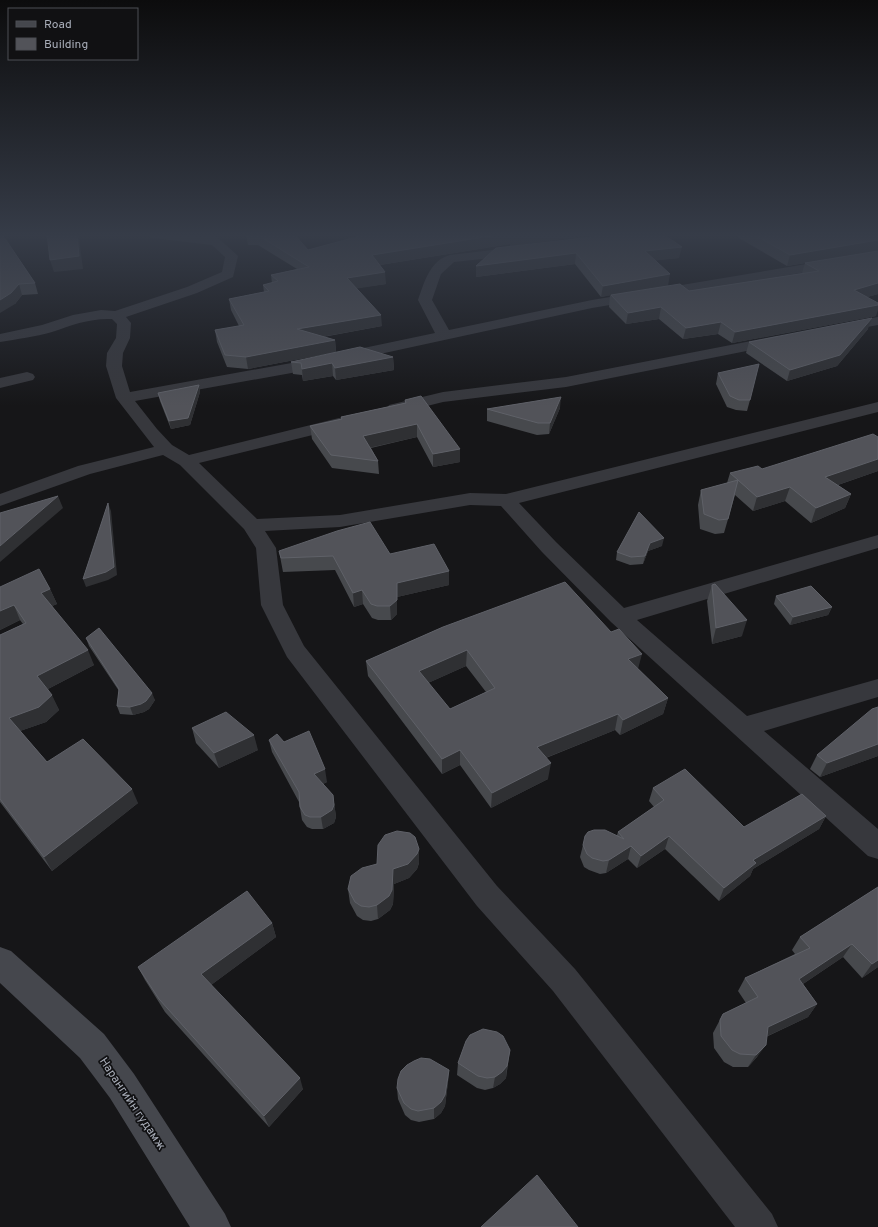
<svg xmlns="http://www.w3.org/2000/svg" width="878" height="1227" font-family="Overpass,sans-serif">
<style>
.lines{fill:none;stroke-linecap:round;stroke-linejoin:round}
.minor{fill:#37383d;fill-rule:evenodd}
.secondary{fill:#45474d;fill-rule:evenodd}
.wall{fill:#47494d;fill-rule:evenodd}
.shaded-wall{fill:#2f3033}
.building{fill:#525359;stroke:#5f6168;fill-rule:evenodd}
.labels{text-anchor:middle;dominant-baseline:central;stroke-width:3.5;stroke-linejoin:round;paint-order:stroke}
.near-street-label{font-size:12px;fill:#a8adb8;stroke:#111113}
</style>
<rect width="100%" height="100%" fill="#161618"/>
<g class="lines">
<!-- minor -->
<g class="minor">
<path d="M147,234H184L202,237L200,234H214L238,256L233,277L197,293L126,317L131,323L130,338L123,353L122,366L130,392L297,362L435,333L418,300C424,283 430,260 450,255L519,247L524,248L525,251L524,254L519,255L454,262L441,274L432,300L449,330L592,300L878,252V260L592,308L297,372L135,401L157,429L172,445L189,455L339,418L345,419L348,423L345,427L199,463L257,519L340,515L470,493L506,494L878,402V412L519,503L556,542L624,608L878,535V548L637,620L747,716L878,679V697L764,731L878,829V859L868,856L611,622L542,552L501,506L470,505L340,527L265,531L276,548L283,605L304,646L497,886L575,969L772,1214L778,1227H735L553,991L477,906L287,657L261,605L256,548L244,529L180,465L163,455L90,474L0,506V494L78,466L154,447L116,398L106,366L107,353L116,338L117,324L112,319C90,318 72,325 52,332C35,337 17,339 0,342V334L42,325L73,315L101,310L115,311L187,287L222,272L225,257L212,245L153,238Z"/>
<polygon points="878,317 878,325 840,332 835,331 833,328 835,325"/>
<polygon points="777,336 782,338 785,341 782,344 566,387 443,402 395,414 389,413 387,409 389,405 443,392 566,377"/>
<polygon points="27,372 33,374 35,377 33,380 0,388 0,378"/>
</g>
<!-- secondary -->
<polygon class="secondary" points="0,947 11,951 104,1034 134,1074 225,1214 231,1227 190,1227 110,1098 80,1058 0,983"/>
</g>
<!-- wall -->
<g class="wall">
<polygon points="0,234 35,283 38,294 22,295 15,304"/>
<polygon points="246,234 294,234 308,250 365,235 364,234 598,234 510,246 510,244 380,265 386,284 356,288 382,326 323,337 335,340 336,352 248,369 227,367 217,342 215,330 239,326 231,310 229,299 264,292 263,285 272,283 271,275 297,269 258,245 248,245"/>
<polygon points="732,234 878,234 878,251 787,266"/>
<polygon points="592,237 679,258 655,260 668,286 689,291 802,273 805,263 878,251 878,294 867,297 876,316 732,343 718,334 683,339 659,319 626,324 609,307 610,295 601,297 575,264 476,277 476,266"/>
<polygon points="868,329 837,366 787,381 746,353 749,342"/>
<polygon points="393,357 394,370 336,380 333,376 303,381 302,375 293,374 291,362"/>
<polygon points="718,373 750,400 747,411 736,410 727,407 716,384"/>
<polygon points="199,385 200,392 190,425 171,429 160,401 158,393"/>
<polygon points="405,400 460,449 460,462 433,467 417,437 371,448 378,461 379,474 332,468 312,439 310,426 341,419 341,417 405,403"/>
<polygon points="560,408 549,434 537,435 487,421 487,409"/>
<polygon points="762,469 878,471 838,485 851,494 845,508 811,523 785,501 753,511 735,495 724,533 715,534 700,529 698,505 701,490 727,483 730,473"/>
<polygon points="662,546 648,551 643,564 630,565 616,560 617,552"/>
<polygon points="279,551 390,554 449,571 449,585 397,597 397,614 391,620 378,620 372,618 363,604 354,607 335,570 283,572"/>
<polygon points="712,585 742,636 712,644 707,601"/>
<polygon points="0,587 50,589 57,604 52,606 94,665 48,689 59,710 46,722 20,731 47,762 138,803 52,871 0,802 0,635 23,624 20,620 0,630"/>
<polygon points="776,596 832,607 828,615 790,625 774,604"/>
<path d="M443,627L638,669L668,698L663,714L620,735L615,730L546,758L548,779L491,808L460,765L442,774L368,676L366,661ZM466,666L486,692L450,709L428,683Z"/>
<polygon points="86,638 155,700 149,709 144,712 133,715 120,714 117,706 119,691 89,646"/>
<polygon points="878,707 878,756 820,777 810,769 817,755"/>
<polygon points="192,728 258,750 219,768 196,743"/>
<polygon points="269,740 284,742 327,782 323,784 333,795 336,817 334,823 323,829 312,829 307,827 302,820 299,802 272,752"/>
<polygon points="653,788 744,827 826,816 819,829 753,869 750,876 719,901 665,849 637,868 628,859 606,873 600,874 589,870 584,867 580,857 583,845 617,835 618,832 654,807 649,801"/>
<polygon points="419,849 419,863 417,869 409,878 394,884 393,904 390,910 378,919 371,921 363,920 357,916 350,903 348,889 377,864"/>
<polygon points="878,887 878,967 862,978 843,957 803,984 817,1004 808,1017 766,1037 757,1057 748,1067 733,1067 724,1062 714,1048 713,1033 723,1014 746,1003 738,991 745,978 795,954 792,950 800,937"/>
<polygon points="272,923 276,937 211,985 303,1089 269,1127 165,1012 145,980 138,967"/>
<polygon points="510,1050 506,1078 500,1084 493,1088 485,1090 477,1088 457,1075 458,1063"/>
<polygon points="449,1070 448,1082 445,1106 441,1113 434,1119 419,1122 411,1120 405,1115 398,1099 397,1088"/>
</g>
<!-- shaded-wall -->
<g class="shaded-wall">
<polygon points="77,234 78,234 79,238 83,269 54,272 50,260"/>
<polygon points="503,234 598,234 510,246 510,244 373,266 372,255"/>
<polygon points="878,240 878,251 787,266 790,255"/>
<polygon points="682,247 679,258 643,262 645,251"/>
<polygon points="576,253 575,264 476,277 476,266"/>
<polygon points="385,272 386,284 348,290 347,278"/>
<polygon points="670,274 668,286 601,297 603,286"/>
<polygon points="878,283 878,294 850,302 854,290"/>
<polygon points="19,284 22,295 15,304 0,313 0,300"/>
<polygon points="878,305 878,310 876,316 732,343 735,332"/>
<polygon points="661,307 659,319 626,324 628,313"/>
<polygon points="381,315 382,326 299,341 297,329"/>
<polygon points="872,318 868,329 837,366 787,381 790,370"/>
<polygon points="721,322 718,334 683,339 686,328"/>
<polygon points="335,340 336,352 248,369 246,357"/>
<polygon points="393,357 394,370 336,380 335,368"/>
<polygon points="332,363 333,376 303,381 302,369"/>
<polygon points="199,385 200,392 190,425 171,429 169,421"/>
<polygon points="561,397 560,408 549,434 550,423"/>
<polygon points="417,424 417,437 364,449 363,436"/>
<polygon points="460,449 460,462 433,467 433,454"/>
<polygon points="878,459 878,471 820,491 825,477"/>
<polygon points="790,487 785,501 753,511 757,497"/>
<polygon points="851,494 845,508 811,523 816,508"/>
<polygon points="58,496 63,508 0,562 0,546"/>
<polygon points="108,503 111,511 117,575 108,580 86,587 83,579"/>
<polygon points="664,538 662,546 648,551 643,564 645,556 650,543"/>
<polygon points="449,571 449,585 397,597 397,614 391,620 390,606 397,583"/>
<polygon points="50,589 57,604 48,608 41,593"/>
<polygon points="362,590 363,604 354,607 353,593"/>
<polygon points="14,605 20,620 0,630 0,611"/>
<polygon points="832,607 828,615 790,625 793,617"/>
<polygon points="747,620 742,636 712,644 716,628"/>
<polygon points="88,650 94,665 44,691 37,676"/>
<polygon points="467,650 466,666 419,687 419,671"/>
<polygon points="642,654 638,669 628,659"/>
<polygon points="152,693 155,700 149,709 144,712 133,715 130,707"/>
<polygon points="52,695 59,710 46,722 17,732 9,718"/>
<polygon points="668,698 663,714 620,735 623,720"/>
<polygon points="618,714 615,730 535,762 537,747"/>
<polygon points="254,735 258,750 219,768 214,753"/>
<polygon points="878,744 878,756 820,777 827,763"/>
<polygon points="460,750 460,765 442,774 442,759"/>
<polygon points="551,763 548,779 491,808 492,793"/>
<polygon points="325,769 327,782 316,787 314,774"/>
<polygon points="132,789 138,803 52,871 44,857"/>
<polygon points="333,795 336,817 334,823 323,829 321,817"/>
<polygon points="826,816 819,829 753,869 750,876 719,901 724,888 753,860"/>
<polygon points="669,836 665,849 637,868 641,856"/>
<polygon points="631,846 628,859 606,873 609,860"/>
<polygon points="419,849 419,863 417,869 409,878 394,884 393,904 390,910 378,919 377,905 393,869"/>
<polygon points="272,923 276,937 207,988 201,974"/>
<polygon points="852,944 843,957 791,992 799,979"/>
<polygon points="878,960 878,967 862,978 872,964"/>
<polygon points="817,1004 808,1017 759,1040 768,1027"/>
<polygon points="766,1045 757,1057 748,1067 756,1055"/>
<polygon points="507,1066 506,1078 500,1084 493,1088 495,1077"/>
<polygon points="449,1070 448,1082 445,1106 441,1113 434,1119 434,1108"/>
<polygon points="300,1078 303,1089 269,1127 264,1116"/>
</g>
<!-- building -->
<g class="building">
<polygon points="0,234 2,234 35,283 19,284 11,293 0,300"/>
<polygon points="47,234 77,234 79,256 50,260"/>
<polygon points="256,234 294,234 308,250 367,234 503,234 372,255 385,272 347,278 381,315 297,329 335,340 246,357 225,355 215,330 244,325 229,299 269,291 263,285 278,281 271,275 309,267"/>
<polygon points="606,234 663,234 682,247 645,251 670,274 603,286 576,253 476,266 496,248 592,237"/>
<polygon points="753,234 878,234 878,240 790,255"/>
<polygon points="878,251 878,283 854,290 878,303 878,305 735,332 721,322 686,328 661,307 628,313 611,295 680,284 689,291 819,271 805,263"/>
<polygon points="872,318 840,355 790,370 749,342"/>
<polygon points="360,347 393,357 335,368 332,363 302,369 301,363 291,362"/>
<polygon points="759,364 750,400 739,400 730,396 718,373"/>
<polygon points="199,385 188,418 169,421 158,393"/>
<polygon points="421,396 460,449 433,454 417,424 363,436 378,461 331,455 310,426 342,419 341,417 406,403 405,400"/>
<polygon points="561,397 550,423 538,423 487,409"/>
<polygon points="873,434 878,437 878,459 825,477 851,494 816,508 790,487 757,497 738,480 728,519 719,520 704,514 701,490 738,480 730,473 758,466 762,469"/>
<polygon points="58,496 0,546 0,513"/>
<polygon points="108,503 114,567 106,572 83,579"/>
<polygon points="639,512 664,538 650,543 645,556 631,557 617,552"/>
<polygon points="370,522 390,554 434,544 449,571 397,583 397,600 390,606 377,606 371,604 362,590 353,593 333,556 281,558 279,551 337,531"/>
<polygon points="39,569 50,589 41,593 88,650 37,676 52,695 39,707 9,718 47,762 83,739 132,789 44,857 0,799 0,635 26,623 14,605 0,611 0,587"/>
<path d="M565,582L611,632L619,629L642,654L628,659L668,698L623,720L618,714L537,747L551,763L492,793L460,750L442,759L366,661L443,627ZM467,650L495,688L450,709L419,671Z"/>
<polygon points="715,584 747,620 716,628 712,585"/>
<polygon points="811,586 832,607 793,617 776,596"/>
<polygon points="99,628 152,693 146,701 141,704 130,707 117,706 119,689 86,638"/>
<polygon points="878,707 878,744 827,763 817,755 872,709"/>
<polygon points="226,712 254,735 214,753 192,728"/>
<polygon points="309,731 325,769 314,774 333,795 334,805 332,810 321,817 310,817 305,815 300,807 299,792 269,740 277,734 284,742"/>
<polygon points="685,769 744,827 802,794 826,816 753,860 756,863 724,888 669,836 641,856 631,846 609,860 603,861 592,858 587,854 583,845 585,836 588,832 594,830 605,830 624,839 618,832 664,800 653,788"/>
<polygon points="397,831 410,833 415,837 419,849 417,854 408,864 393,869 392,890 389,896 377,905 369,907 361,906 355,902 348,889 351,876 362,868 377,864 378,845 385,835"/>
<polygon points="878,887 878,960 872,964 852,944 799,979 817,1004 768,1027 766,1045 756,1055 740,1054 732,1050 721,1036 720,1020 723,1014 758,997 745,978 810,948 800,937"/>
<polygon points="247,891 272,923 201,974 300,1078 264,1116 159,999 138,967"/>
<polygon points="483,1029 497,1032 503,1036 510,1050 507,1066 502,1072 495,1077 487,1078 478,1076 458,1063 466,1041 470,1035"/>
<polygon points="421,1058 430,1059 449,1070 445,1095 441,1102 434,1108 418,1111 411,1109 404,1103 397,1088 398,1079 401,1071 407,1065 414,1061"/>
<polygon points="537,1175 578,1227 481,1227"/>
</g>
<!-- sky -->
<linearGradient id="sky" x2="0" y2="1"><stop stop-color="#0c0c0d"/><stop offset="0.58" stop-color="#363c48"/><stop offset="1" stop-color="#363c48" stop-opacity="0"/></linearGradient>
<rect width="878" height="406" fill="url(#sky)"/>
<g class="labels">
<!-- near-street labels -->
<g class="near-street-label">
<text transform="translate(132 1104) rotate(56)">Нарангийн гудамж</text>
</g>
</g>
<!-- legend -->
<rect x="8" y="8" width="130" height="52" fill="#111113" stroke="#4d4f55"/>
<rect x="16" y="21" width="20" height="6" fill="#45474d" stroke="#4d4f55"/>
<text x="44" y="28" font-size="12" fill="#a8adb8">Road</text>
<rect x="16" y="38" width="20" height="12" fill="#525359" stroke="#4d4f55"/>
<text x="44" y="48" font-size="12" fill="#a8adb8">Building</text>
</svg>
